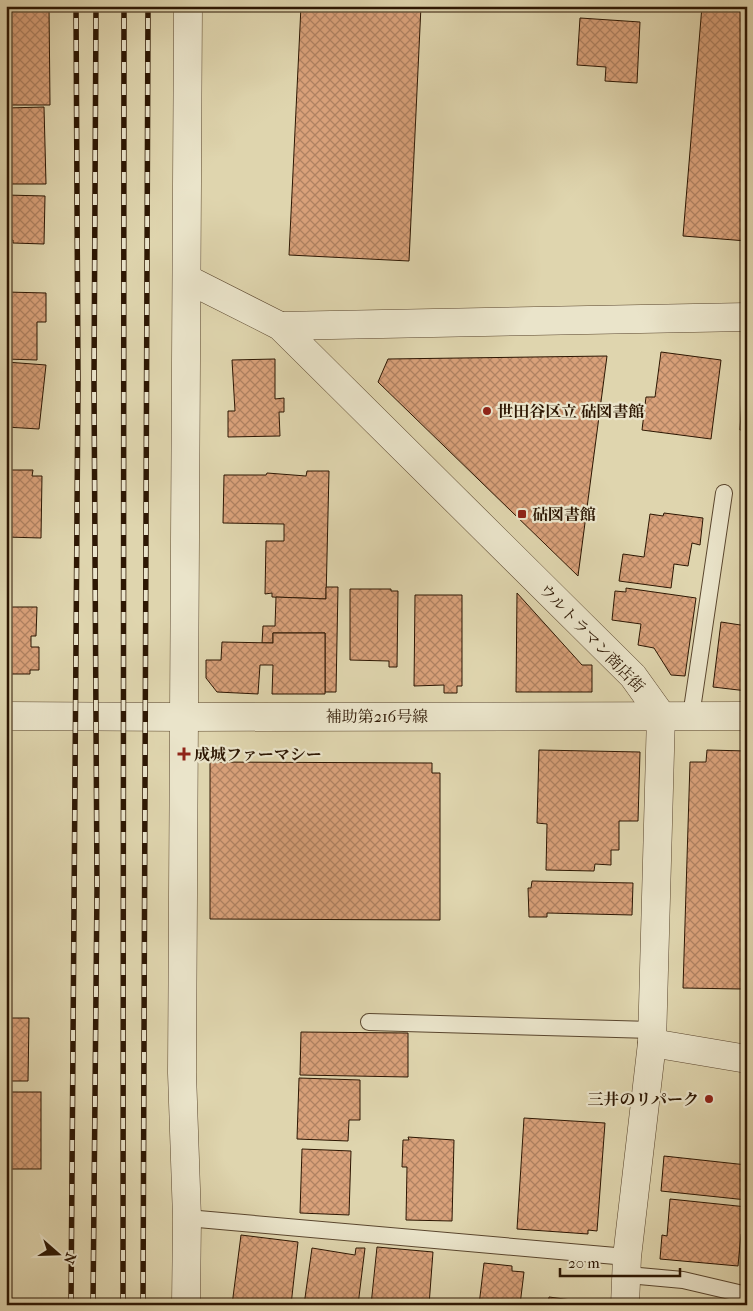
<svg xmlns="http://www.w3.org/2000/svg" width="753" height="1311" font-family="'IM FELL French Canon','Noto Serif JP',serif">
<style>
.building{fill:url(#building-cross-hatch);stroke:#2d1703}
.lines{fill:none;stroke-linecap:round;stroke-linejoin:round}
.service-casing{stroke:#5a462e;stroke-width:18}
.minor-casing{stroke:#5a462e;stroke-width:29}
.tertiary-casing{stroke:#5a462e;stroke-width:29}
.service{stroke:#eae4ca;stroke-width:16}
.minor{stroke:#eae4ca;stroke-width:28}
.tertiary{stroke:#eae4ca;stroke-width:28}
.rail-casing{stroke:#2d1703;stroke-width:5.5}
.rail{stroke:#eae4ca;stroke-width:4;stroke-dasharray:11;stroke-linecap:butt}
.poi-dot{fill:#8f2418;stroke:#eae4ca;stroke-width:2}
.labels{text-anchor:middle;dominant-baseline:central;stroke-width:4.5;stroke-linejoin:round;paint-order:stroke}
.poi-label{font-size:16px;font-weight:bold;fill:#2d1703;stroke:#eae4ca;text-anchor:start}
.street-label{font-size:16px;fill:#2d1703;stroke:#eae4ca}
</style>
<defs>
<pattern id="building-cross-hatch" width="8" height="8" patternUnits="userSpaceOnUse" patternTransform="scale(1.25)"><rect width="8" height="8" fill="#d9a17a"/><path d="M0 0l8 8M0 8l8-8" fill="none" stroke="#b08262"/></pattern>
</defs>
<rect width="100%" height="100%" fill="#dfd5ae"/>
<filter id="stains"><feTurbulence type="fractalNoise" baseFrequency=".004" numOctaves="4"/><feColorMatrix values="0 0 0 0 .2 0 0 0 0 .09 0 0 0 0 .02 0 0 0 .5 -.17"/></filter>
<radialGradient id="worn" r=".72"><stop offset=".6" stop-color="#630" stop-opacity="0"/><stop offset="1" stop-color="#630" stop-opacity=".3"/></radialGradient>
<!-- building -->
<g class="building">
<polygon points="6,6 49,6 50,105 6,105"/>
<polygon points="301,6 421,6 409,261 289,255"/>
<polygon points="702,6 747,6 747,241 683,236"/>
<polygon points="580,18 640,22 637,83 605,81 606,67 577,65"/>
<polygon points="44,107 46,184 6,184 6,108"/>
<polygon points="6,195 45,196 44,244 13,243 13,240 6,240"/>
<polygon points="6,292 46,293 46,322 37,322 37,360 6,359"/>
<polygon points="661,352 721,360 711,439 642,430 646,397 655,397"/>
<polygon points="607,356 578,576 378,382 388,359"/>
<polygon points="275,359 275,399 284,398 284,412 279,412 280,436 228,437 228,411 235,411 232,360"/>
<polygon points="744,361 747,361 747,430 740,430"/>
<polygon points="6,362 46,365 39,429 6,427"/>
<polygon points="6,470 33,470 32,476 42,476 41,538 6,537"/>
<polygon points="307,471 329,471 326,599 272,597 272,593 265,594 266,541 284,541 284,524 223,523 224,475 266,475 267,473 306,476"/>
<polygon points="664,513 703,518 700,545 692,543 688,566 674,564 671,588 619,581 623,554 644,557 650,514 663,516"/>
<polygon points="326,587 338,587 336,692 325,692 325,633 273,633 273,643 262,643 263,626 275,626 276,597 326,599"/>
<polygon points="626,588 696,598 685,676 671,675 654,648 638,645 641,624 612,620 615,591 626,592"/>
<polygon points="350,589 391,589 391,591 398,591 397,667 389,667 389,661 350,660"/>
<polygon points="517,593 582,665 592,665 592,692 516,692"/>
<polygon points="415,595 462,595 462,686 457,686 457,693 444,693 444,685 414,686"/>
<polygon points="6,607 37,607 36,636 31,636 31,647 39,647 39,670 30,670 30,674 6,674"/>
<polygon points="721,622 747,626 747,691 713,687"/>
<polygon points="273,633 325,633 325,694 272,694 273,665 260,665 258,694 217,692 206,678 206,660 221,660 222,642 273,643"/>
<polygon points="539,750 640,752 638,821 619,821 619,850 611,850 611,865 595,864 594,871 546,870 547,824 537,823"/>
<polygon points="707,750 747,751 747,988 741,989 683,988 690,762 706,762"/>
<polygon points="210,762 432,763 432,773 440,773 440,920 210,919"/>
<polygon points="532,881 633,883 632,915 547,913 547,917 529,917 528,888 531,888"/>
<polygon points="6,1018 29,1018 28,1081 6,1081"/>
<polygon points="301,1032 408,1033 408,1077 300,1075"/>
<polygon points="299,1078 360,1080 360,1120 349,1120 348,1141 297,1139"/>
<rect x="6" y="1092" width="35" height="77"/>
<polygon points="524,1118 605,1123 597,1231 588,1230 588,1234 517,1229"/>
<polygon points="408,1137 454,1140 452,1221 406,1220 407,1167 402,1167 403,1140 409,1140"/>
<polygon points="302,1149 351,1151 349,1215 300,1213"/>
<polygon points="664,1156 747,1165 747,1200 661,1191"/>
<polygon points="670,1199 747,1207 747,1234 741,1234 738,1266 660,1259 662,1235 667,1236"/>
<polygon points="241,1235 298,1242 291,1305 232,1305"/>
<polygon points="377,1247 433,1252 429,1305 371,1305"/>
<polygon points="312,1248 355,1255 356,1248 365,1248 358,1305 304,1305"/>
<polygon points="484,1263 512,1266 512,1271 524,1272 520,1305 479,1305"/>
<polygon points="549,1297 602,1304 602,1305 548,1305"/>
</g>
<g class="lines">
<!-- service casing -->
<g class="service-casing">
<g id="service">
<polyline points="691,716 724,493"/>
<polyline points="369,1022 652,1030"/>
<polyline points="187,1218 627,1257"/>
<polyline points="628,1275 683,1280 747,1295"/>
</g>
</g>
<!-- minor casing -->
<g class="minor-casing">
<g id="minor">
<polyline points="187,279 280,326 633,676 661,715 652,1043 627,1257 625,1305"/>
<polyline points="280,326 747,317"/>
<polyline points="185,717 747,716"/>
<polyline points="652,1043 747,1059"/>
<polyline points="186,1305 187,1218 182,1073 188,6"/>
</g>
</g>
<!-- tertiary casing -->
<g class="tertiary-casing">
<polyline id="tertiary" points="6,716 185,717"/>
</g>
<!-- service -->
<use href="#service" class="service"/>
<!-- minor -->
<use href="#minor" class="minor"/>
<!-- tertiary -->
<use href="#tertiary" class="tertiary"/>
<!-- rail casing -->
<g class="rail-casing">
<g id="rail">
<polyline points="71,1305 78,384 76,6"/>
<polyline points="93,1305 97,888 94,383 96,6"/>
<polyline points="123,1305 124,6"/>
<polyline points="143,1305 148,6"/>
</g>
</g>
<!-- rail -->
<use href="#rail" class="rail"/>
</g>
<!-- markers -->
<g class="poi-dot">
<circle cx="487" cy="411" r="5"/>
<rect x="517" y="509" width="10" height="10" rx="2.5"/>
<path d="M181.5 746.5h5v5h5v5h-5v5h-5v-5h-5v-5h5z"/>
<circle cx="709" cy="1099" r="5"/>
</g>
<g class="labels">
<!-- poi labels -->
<g class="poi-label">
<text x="497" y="411">世田谷区立 砧図書館</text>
<text x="532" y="514">砧図書館</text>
<text x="194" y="754">成城ファーマシー</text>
<text x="699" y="1099" text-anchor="end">三井のリパーク</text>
</g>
<!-- street labels -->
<g class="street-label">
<text transform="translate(592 638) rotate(46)">ウルトラマン商店街</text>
<text x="377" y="716">補助第216号線</text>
</g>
</g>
<!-- margin -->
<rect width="753" height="1311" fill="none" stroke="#dfd5ae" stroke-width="25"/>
<rect x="8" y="8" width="738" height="1296" fill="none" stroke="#2d1703" stroke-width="2.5"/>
<rect x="12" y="12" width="728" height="1286" fill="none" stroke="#2d1703"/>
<!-- north arrow -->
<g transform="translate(58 1254) rotate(110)" stroke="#eae4ca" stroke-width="4" paint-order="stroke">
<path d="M0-4L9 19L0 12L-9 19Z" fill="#2d1703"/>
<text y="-8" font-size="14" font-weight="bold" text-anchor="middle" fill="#2d1703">N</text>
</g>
<!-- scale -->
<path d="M560 1268v8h120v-8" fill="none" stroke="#2d1703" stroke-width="2.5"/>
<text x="568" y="1268" font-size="15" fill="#2d1703" stroke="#eae4ca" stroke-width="4" paint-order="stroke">20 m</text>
<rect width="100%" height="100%" filter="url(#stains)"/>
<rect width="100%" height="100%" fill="url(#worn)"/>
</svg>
